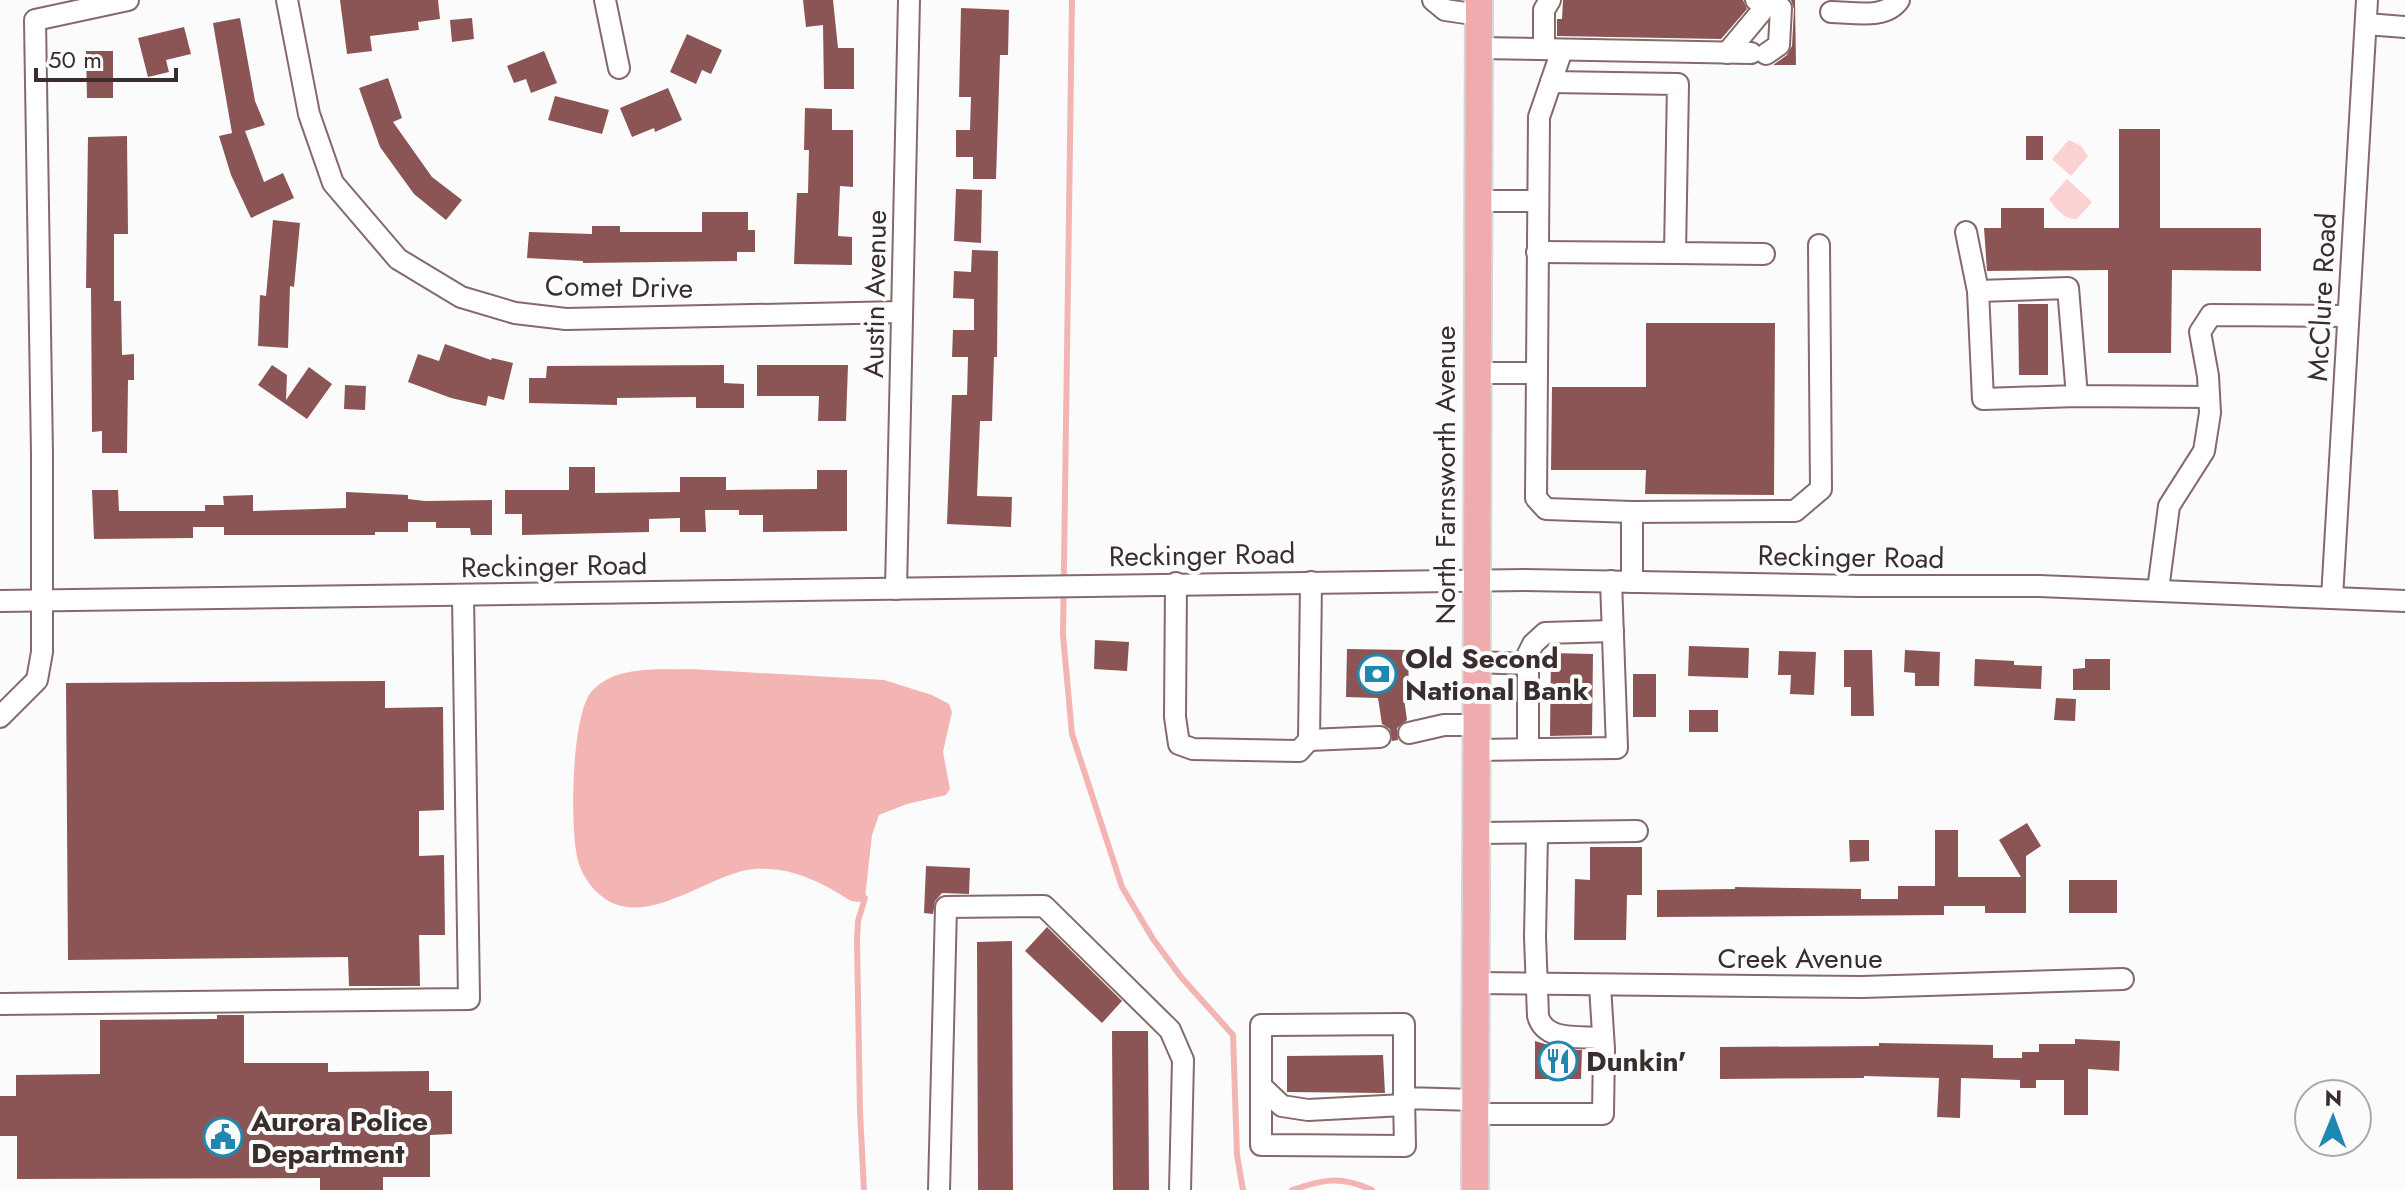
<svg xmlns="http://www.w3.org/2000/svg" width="2405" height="1190" font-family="Jost,sans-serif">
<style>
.green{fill:#fbd2d1}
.water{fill:#f3b5b4}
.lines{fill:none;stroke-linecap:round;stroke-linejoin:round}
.stream{stroke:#f3b5b4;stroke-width:6}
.building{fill:#8b5555}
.minor-casing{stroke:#866969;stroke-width:24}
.major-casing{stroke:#d7d5d5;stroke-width:30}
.minor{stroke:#fff;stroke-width:20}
.major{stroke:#eeacae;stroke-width:26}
.labels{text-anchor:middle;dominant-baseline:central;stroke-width:8;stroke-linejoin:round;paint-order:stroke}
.street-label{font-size:28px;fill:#392d2d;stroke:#fbfbfb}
.poi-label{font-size:28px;font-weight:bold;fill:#392d2d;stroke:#fbfbfb;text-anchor:start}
</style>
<rect width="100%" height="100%" fill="#fbfbfb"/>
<!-- green -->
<g class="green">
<polygon points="2069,140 2081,146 2088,156 2071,176 2052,159"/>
<path d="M2067,179L2092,202L2077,219C2064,220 2056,209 2049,199Z"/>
</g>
<!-- water -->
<path class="water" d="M691,669L884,680L932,695L949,704L952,712L943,752L950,789L946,795L907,804L879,815L872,835L865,898L860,902L851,901C823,882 789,866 755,869C710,872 648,930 604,898C593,890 583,877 579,864C569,835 571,713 592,691C615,665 659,670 691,669Z"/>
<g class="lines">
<!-- stream -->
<g class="stream">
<polyline points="1072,0 1063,635 1072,734 1122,887 1153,939 1181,977 1233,1035 1237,1155 1243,1190"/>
<polyline points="864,1190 860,1112 857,940 858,921 865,898"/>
<path d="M1292,1190C1324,1179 1341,1176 1372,1190"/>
</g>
</g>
<!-- building -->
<g class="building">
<polygon points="340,0 438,0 440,19 418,22 419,30 370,36 372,51 347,54"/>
<polygon points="803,0 833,0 838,48 854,48 854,89 824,89 823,25 806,27"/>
<polygon points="1563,0 1743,0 1747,9 1721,39 1557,36 1557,19 1562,19"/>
<polygon points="1791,0 1795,0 1796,65 1773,65 1787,55 1792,46 1794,9"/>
<polygon points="961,8 1009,10 1008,55 1000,55 996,179 973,179 973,157 956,157 956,130 970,130 971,97 959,97"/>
<polygon points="240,18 255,101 265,125 245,131 264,182 283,173 294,198 251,218 231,175 219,136 232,133 213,23"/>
<polygon points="472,18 474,39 452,42 450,20"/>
<polygon points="184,27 191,54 166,60 169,72 148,77 138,38"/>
<polygon points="687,34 722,50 711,74 702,70 696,84 670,72"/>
<polygon points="86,51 113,51 113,98 87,98"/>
<polygon points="544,51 557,83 531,93 526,79 514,83 507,66"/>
<polygon points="388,78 402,118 393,122 432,177 462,200 446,220 414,194 380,147 359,88"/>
<polygon points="668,88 682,120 655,132 654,128 632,137 620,108"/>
<polygon points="555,96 609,110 602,134 548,120"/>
<polygon points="805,108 832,109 832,130 853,130 853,187 840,186 838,236 852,237 852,265 794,264 797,193 808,193 809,150 804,150"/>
<polygon points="2119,129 2160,129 2160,228 2261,228 2261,271 2172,270 2171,353 2108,353 2108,270 1987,271 1984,228 2001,228 2001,208 2044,208 2044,228 2119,228"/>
<polygon points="127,136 128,234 114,234 114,301 121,301 122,355 134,354 134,380 128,380 127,453 102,453 102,431 92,432 91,288 86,288 88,137"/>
<rect x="2026" y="136" width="17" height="24"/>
<polygon points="956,189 982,190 981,243 954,241"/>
<polygon points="702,212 748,212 748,230 755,230 755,252 737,252 737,261 583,263 583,261 527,258 529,232 592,234 592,226 620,226 620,232 702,232"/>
<polygon points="273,220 300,223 294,287 290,286 288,348 258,346 260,295 266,296"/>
<polygon points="972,250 998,251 997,357 994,357 992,421 980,421 977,496 1012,497 1011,527 947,524 952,395 967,395 968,357 952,357 953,330 974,330 974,299 953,298 954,271 971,272"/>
<polygon points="2018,304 2048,304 2048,375 2019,375"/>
<polygon points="1646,323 1775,323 1774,495 1645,494 1646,470 1551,470 1552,387 1646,387"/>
<polygon points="445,344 491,360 492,358 513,363 504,400 488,396 486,406 451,398 408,382 418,354 439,361"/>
<polygon points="272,365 287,375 286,400 309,367 332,384 307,419 258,385"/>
<polygon points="724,365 724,383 744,384 744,408 696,408 696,397 617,398 617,405 529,403 529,378 546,378 547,366"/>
<polygon points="757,365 848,365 846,421 818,421 819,396 757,396"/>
<polygon points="345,385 366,386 365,410 344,409"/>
<polygon points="569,467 595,467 595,493 680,492 680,477 726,477 726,490 817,489 817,470 847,470 847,531 763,532 763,515 739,515 739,510 705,510 706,532 680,532 680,518 649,519 649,532 522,535 522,514 505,514 505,490 569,490"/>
<polygon points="92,490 118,490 119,511 205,511 205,505 224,505 223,496 253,495 253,511 346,508 346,492 408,495 408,499 425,501 492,500 492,535 471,535 470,528 436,528 436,522 408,522 408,532 375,532 375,535 224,535 224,527 193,527 193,538 94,539"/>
<polygon points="1095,640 1129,642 1127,671 1094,669"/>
<polygon points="1689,646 1749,648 1748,678 1688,676"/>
<polygon points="1347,649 1409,650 1408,698 1404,698 1407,720 1397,728 1398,740 1392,741 1390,729 1382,724 1378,698 1346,697"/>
<polygon points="1844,650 1872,650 1874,716 1851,716 1851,687 1844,687"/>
<polygon points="1905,650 1940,652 1939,686 1915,686 1915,673 1904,672"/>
<polygon points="1779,651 1816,652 1814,695 1790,694 1791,675 1778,675"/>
<polygon points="1551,653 1593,654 1592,735 1550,736"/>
<polygon points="1975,659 2014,661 2014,665 2042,666 2041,689 1974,686"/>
<polygon points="2085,659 2110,659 2110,690 2073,690 2073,669 2085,668"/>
<rect x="1633" y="674" width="23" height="43"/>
<polygon points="385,681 385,708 443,707 444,810 419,811 419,856 444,855 445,935 419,935 420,986 349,986 348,957 68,960 66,683"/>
<polygon points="2056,698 2076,699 2075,721 2054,720"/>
<rect x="1689" y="710" width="29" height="22"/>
<polygon points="2027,823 2041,846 2026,856 2026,913 1985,913 1985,906 1944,906 1944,915 1657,917 1657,890 1735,889 1735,887 1861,889 1861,899 1898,899 1898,886 1935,886 1935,830 1958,830 1958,877 2021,877 1999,840"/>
<polygon points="1849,840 1869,840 1869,861 1850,862"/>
<polygon points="1590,847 1642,847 1642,895 1627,895 1626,940 1574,940 1575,879 1590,880"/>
<polygon points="926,866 970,868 969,894 942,893 935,901 933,914 924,913"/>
<rect x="2069" y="880" width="48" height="33"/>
<polygon points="1047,927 1122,1001 1102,1023 1025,951"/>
<polygon points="1012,941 1013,1190 978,1190 977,942"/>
<polygon points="217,1015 244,1015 244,1063 328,1063 328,1072 429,1071 429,1091 452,1091 452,1134 430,1135 430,1177 383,1177 383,1190 320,1190 320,1178 17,1179 17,1136 0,1136 0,1096 16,1096 16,1075 100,1074 100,1020 217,1019"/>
<polygon points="1112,1031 1148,1031 1149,1190 1113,1190"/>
<polygon points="2075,1039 2120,1041 2119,1071 2088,1069 2088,1115 2064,1115 2064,1080 2036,1080 2036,1088 2020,1088 2020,1080 1961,1078 1960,1118 1937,1117 1939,1078 1864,1076 1864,1078 1720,1079 1720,1047 1879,1046 1879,1043 1993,1045 1993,1058 2022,1058 2022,1052 2039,1052 2039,1044 2075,1044"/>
<polygon points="1535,1041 1561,1049 1582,1050 1581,1079 1535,1079"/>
<polygon points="1383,1055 1385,1093 1287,1092 1287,1056"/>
</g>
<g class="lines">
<!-- minor casing -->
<g class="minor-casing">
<g id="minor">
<polyline points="287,0 309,114 333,183 398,259 461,297 515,313 566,319 902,312"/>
<polyline points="605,0 619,68"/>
<polyline points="1433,0 1445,10 1479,15"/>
<polyline points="1756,0 1771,0 1781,8 1779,45 1766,54"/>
<path d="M1831,12C1853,12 1885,20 1899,0"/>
<polyline points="2366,24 2405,27"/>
<polyline points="1479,48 1751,53"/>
<polyline points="1544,49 1544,10 1550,0"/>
<polyline points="1562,50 1539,117 1536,498 1546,509 1632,512"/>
<polyline points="1727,53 1771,0"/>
<polyline points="1551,82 1678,84 1675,253 1764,254"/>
<polyline points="1478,201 1538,201"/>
<polyline points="1966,232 1978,291"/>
<polyline points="1537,252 1675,253"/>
<polyline points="1477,373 1537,373"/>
<polyline points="2077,396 2068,288 1978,291 1983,399 2077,396 2209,397"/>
<polyline points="1632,582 1632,512 1795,511 1821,489 1819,245"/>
<polyline points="1176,583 1175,717 1179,744 1193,749 1299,751 1309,740 1311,582"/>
<polyline points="896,589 909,0"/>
<polyline points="2158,590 2169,506 2204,451 2210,413 2208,376 2200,332 2211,315 2348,316"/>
<polyline points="2332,598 2367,0"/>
<polyline points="0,601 1524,580 1861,586 2039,586 2405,601"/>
<polyline points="1477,662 1528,664"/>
<polyline points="0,717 37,680 42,652 42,454 35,20 128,0"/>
<polyline points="1409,733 1444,725 1477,725"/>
<polyline points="1309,740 1380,737"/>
<polyline points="1528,749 1528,654 1533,644 1545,633 1613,631"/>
<polyline points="1477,750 1617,748 1611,581"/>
<polyline points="1477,833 1637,831"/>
<path d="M1537,833L1535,937L1538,1016C1545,1042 1579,1036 1602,1038"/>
<polyline points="1477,983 1862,987 2123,979"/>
<polyline points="0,1004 469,999 463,595"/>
<polyline points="1261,1086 1282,1106 1308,1110 1404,1105"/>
<polyline points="1404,1098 1405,1146 1261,1145 1261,1025 1404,1024 1404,1098 1476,1100"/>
<polyline points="1476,1114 1603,1114 1604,1049 1600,986"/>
<polyline points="939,1190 946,907 1044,906 1170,1030 1183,1060 1180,1190"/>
</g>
</g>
<!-- major casing -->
<g class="major-casing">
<polyline id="major" points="1475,1190 1479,0"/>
</g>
<!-- minor -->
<use href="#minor" class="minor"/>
<!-- major -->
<use href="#major" class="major"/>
</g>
<!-- icons -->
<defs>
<g id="bank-ring" transform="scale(2)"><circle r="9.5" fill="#fbfbfb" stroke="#1e88b0" stroke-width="1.5"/><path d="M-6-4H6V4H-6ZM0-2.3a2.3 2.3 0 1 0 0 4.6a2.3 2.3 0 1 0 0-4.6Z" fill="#1e88b0"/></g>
<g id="restaurant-ring" transform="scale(2)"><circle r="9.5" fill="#fbfbfb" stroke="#1e88b0" stroke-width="1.5"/><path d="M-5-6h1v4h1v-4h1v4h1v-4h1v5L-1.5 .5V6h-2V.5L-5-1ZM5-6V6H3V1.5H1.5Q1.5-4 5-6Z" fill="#1e88b0"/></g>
<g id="civic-ring" transform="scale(2)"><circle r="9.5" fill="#fbfbfb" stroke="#1e88b0" stroke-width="1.5"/><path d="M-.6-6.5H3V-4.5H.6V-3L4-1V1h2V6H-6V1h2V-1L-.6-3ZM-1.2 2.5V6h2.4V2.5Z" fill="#1e88b0"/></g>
</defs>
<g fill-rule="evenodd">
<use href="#bank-ring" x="1377" y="674"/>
<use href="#restaurant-ring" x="1558" y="1061"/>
<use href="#civic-ring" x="223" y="1137"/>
</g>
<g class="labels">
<!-- street labels -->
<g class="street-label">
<text transform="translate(619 287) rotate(1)">Comet Drive</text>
<text transform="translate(875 294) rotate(-89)">Austin Avenue</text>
<text transform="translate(2322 297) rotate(-87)">McClure Road</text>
<text transform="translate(1445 475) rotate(-90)">North Farnsworth Avenue</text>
<text transform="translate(1202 555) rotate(-1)">Reckinger Road</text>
<text transform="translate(1851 557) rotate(1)">Reckinger Road</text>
<text transform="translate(554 566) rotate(-1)">Reckinger Road</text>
<text x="1800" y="958">Creek Avenue</text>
</g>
<!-- poi labels -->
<g class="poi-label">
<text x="1405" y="658">Old Second<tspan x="1405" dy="32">National Bank</tspan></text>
<text x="1586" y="1061">Dunkin'</text>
<text x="251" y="1121">Aurora Police<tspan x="251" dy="32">Department</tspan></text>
</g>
</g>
<!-- north arrow -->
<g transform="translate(2333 1118) rotate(1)"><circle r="38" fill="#fbfbfb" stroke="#ada9a9" stroke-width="2"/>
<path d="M0-6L14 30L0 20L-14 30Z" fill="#1e88b0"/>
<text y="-12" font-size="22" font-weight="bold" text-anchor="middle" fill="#392d2d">N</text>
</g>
<!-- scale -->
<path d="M36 68v12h140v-12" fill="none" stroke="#392d2d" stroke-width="4"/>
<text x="48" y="68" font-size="24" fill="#392d2d" stroke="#fbfbfb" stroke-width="6" paint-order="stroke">50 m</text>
</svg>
